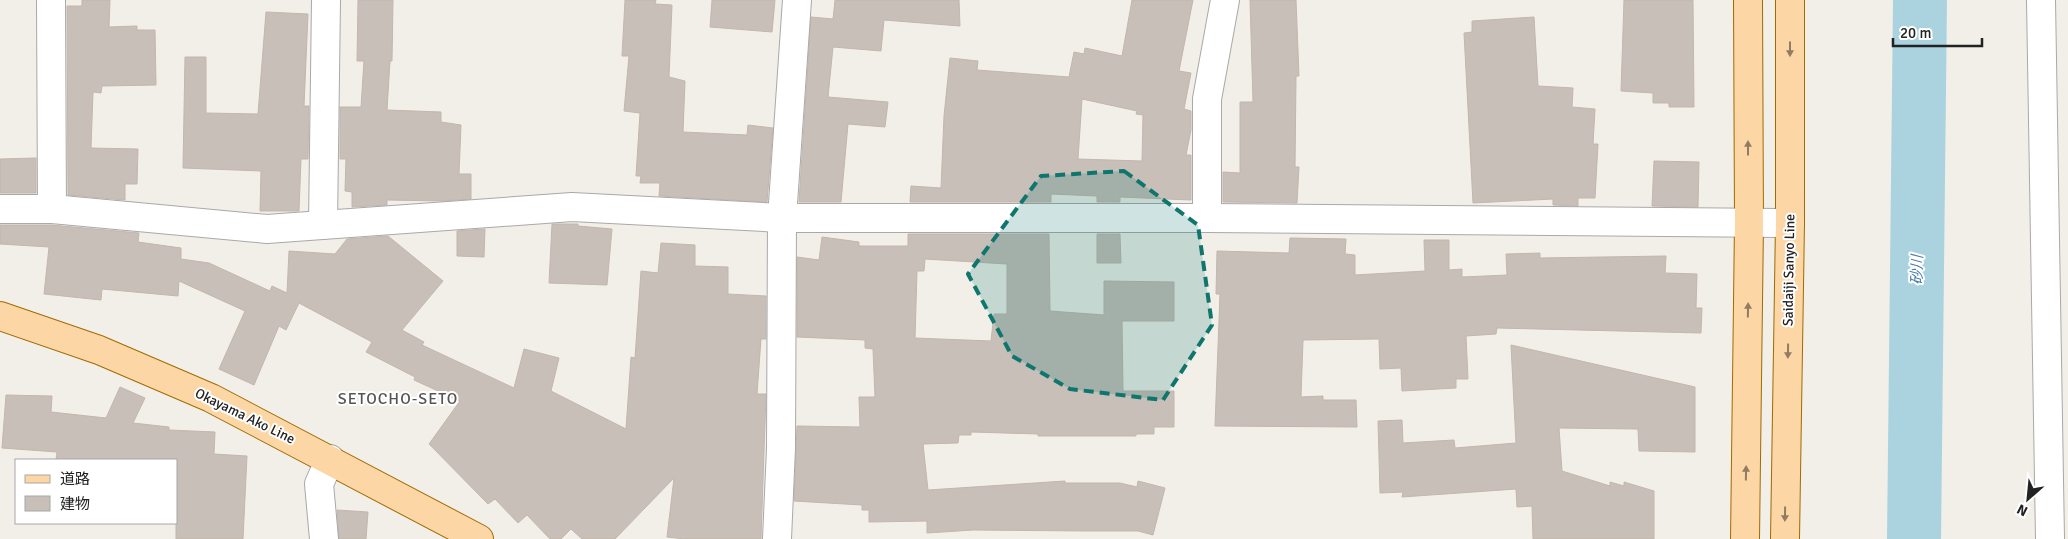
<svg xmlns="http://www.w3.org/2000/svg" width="2068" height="539" font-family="Signika,'Noto Sans JP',sans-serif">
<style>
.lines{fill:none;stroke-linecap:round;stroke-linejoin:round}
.river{stroke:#aad3df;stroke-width:54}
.building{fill:#c7bfb8;stroke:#c4b6ab;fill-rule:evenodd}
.minor-casing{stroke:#a9a9a9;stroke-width:30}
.major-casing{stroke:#a06b00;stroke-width:30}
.minor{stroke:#fff;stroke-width:28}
.major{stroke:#fcd6a4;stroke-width:28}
.oneway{fill:#8f7c63}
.marked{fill:#0f766e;fill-opacity:0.2;stroke:#0f766e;stroke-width:4;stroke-dasharray:10 6;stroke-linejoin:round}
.labels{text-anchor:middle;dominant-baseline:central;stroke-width:4;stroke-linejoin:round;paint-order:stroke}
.street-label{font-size:14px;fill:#222;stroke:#fff}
.water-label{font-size:15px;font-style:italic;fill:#4a7aab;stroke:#fff}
.quarter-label{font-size:16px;letter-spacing:1px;fill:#555;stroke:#fff}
</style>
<rect width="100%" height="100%" fill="#f2efe9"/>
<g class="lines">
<!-- river -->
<polyline class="river" points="1914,539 1920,0"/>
</g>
<!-- building -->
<g class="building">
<polygon points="82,0 110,0 109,27 137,26 137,30 155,30 156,85 102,86 101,93 93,92 91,148 138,149 137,184 125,184 125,200 68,195 67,6 82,6"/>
<polygon points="358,0 393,0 392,61 390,61 387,110 441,112 441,122 461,125 459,174 471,174 471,199 442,201 387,200 387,205 352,207 352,192 345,191 346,159 340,159 340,107 361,107 364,61 357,61"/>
<polygon points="625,0 656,0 655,4 672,5 669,77 685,81 683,132 747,135 748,125 773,128 767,202 659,196 660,183 640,183 641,176 636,176 640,113 624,111 629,56 622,56"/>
<polygon points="712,0 775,0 772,32 710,27"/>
<polygon points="835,0 959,0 960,26 884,20 881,51 833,47 828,97 888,102 885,127 848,124 841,202 799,202 811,17 833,19"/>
<path d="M1132,0H1193L1179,71L1191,73L1184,109L1191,111V130L1186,155H1191V200L1120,197V202H1097V196L1051,194V202H910L911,186L941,188L944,116L950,58L978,61L977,70L1069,77L1074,52L1084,54L1085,48L1122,56ZM1082,99L1137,111L1136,114L1143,115L1142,161L1078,159Z"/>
<polygon points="1250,0 1296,0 1299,76 1296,76 1295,167 1299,167 1297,203 1223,202 1223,172 1240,173 1240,102 1253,102"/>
<polygon points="1624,0 1693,0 1694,107 1669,107 1669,103 1653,103 1653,93 1621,91"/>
<polygon points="266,12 308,14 304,106 309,106 308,159 301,159 299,211 260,211 261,171 183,168 185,57 206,57 206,113 258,114"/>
<polygon points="1534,17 1538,86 1573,88 1572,107 1595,109 1593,144 1598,144 1595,198 1578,198 1578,206 1553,205 1553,199 1473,203 1464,33 1472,32 1472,21"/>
<polygon points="36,158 36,193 0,193 0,159"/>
<polygon points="1654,161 1699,162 1698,207 1652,206"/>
<polygon points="552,224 578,224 578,226 612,229 607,285 549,283"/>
<polygon points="0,225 51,225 139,233 138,242 181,248 181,259 209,263 270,291 272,286 287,293 289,251 335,254 347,239 388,236 443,281 402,330 424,342 422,345 514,388 524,349 559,358 551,391 626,429 631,357 635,358 641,271 658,273 661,243 695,245 695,266 728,267 728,294 766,296 766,339 761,339 757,394 766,394 761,539 685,539 667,537 674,478 615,539 582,539 571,529 561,539 550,539 527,515 518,523 495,499 488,504 429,444 460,401 414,380 415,377 366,352 372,342 299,303 286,330 279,326 254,385 219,369 245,311 179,281 178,296 102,289 101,300 44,294 49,247 0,244"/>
<polygon points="485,229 484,257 457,256 457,231"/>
<path d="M908,234H1049L1050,311L1104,315V281L1174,282V321H1122L1123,391H1174V427H1154V434H1136V436H1038V434L971,432V435H959L958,443L923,444L928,490L1065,481V483H1120L1137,487L1138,481L1165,488L1153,535L1138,531H1085L973,530L927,533V521L869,522V510H862V505L794,501L797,426L860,427L859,397H875L873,349L865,348V340L797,337V257L819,260L822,237L859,242V246H908ZM925,259L1007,264V314H994L991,341L915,338L917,271H924Z"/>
<polygon points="1097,234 1120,234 1121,263 1097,263"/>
<polygon points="1290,238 1346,239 1345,254 1355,255 1355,275 1425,271 1424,240 1449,240 1449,270 1462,269 1462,277 1507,275 1506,254 1540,253 1540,258 1666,256 1665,273 1697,274 1696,308 1702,308 1701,333 1497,328 1496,334 1466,336 1468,379 1456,379 1456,388 1402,391 1401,368 1380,369 1379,339 1303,340 1301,397 1323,396 1323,400 1356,400 1357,427 1215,426 1220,294 1216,294 1217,251 1289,253"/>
<polygon points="1511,345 1695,387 1695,452 1639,451 1638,429 1559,428 1562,471 1610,486 1610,482 1624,486 1624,482 1654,491 1654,539 1533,539 1532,506 1517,507 1516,489 1402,497 1403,492 1380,493 1378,421 1402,420 1403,443 1454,440 1455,448 1516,443"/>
<polygon points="120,387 145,398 133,423 169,427 169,430 215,432 214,454 247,456 243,539 176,539 176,460 56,460 57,452 2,448 6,395 52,396 51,412 106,418"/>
<polygon points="337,510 368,512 366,539 339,539"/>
</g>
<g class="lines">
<!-- minor casing -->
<g class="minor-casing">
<g id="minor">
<polyline points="51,0 52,209"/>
<polyline points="2041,0 2050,539"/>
<polyline points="0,209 52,209 267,229 572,207 782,218 1207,218 1790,223"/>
<polyline points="1207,218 1207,99 1225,0"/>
<polyline points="323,225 326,0"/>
<polyline points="324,539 319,484 330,459"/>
<polyline points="777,539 781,448 782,218 797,0"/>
</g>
</g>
<!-- major casing -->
<g class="major-casing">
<g id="major">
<polyline points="0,316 99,350 211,398 479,539"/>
<polyline points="1745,539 1749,223 1748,0"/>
<polyline points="1785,539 1790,223 1790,0"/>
</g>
</g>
<!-- minor -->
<use href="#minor" class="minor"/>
<!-- major -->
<use href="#major" class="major"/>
</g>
<!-- one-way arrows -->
<defs><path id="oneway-solid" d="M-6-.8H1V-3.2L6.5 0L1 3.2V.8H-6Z" transform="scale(1.25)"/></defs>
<g class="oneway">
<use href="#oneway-solid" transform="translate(1790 49) rotate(90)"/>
<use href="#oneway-solid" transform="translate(1748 148) rotate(-90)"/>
<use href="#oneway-solid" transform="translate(1748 310) rotate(-89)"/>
<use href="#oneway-solid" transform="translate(1788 351) rotate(91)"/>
<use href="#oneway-solid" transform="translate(1746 473) rotate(-89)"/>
<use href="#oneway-solid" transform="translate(1785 514) rotate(91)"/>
</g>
<!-- marked area -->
<path class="marked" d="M1124,171L1198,225L1212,325L1163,400L1070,389L1012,356L968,274L1041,176Z"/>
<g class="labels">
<!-- street labels -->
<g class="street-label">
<text transform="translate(1789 270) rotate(-89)">Saidaiji Sanyo Line</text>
<text transform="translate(245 416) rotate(26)">Okayama Ako Line</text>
</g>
<!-- water labels -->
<g class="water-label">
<text transform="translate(1917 270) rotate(-89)">砂川</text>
</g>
<!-- quarter labels -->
<g class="quarter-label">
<text x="398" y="399">SETOCHO-SETO</text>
</g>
</g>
<!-- legend -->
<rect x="15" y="459" width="162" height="65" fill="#ffffff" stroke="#a7a7a7"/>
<rect x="25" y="475" width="25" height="8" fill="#fcd6a4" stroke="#a7a7a7"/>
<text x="60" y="484" font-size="15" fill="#222222">道路</text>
<rect x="25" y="496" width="25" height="15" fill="#c7bfb8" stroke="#a7a7a7"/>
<text x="60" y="509" font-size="15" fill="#222222">建物</text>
<!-- north arrow -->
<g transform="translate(2028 499) rotate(207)" stroke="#ffffff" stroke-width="4" paint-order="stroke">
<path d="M0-4L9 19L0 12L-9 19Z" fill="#222222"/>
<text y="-8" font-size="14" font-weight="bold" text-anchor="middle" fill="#222222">N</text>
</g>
<!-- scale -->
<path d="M1893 38v8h89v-8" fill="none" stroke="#222222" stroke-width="2.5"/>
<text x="1900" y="38" font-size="15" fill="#222222" stroke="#ffffff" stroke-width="4" paint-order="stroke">20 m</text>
</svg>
